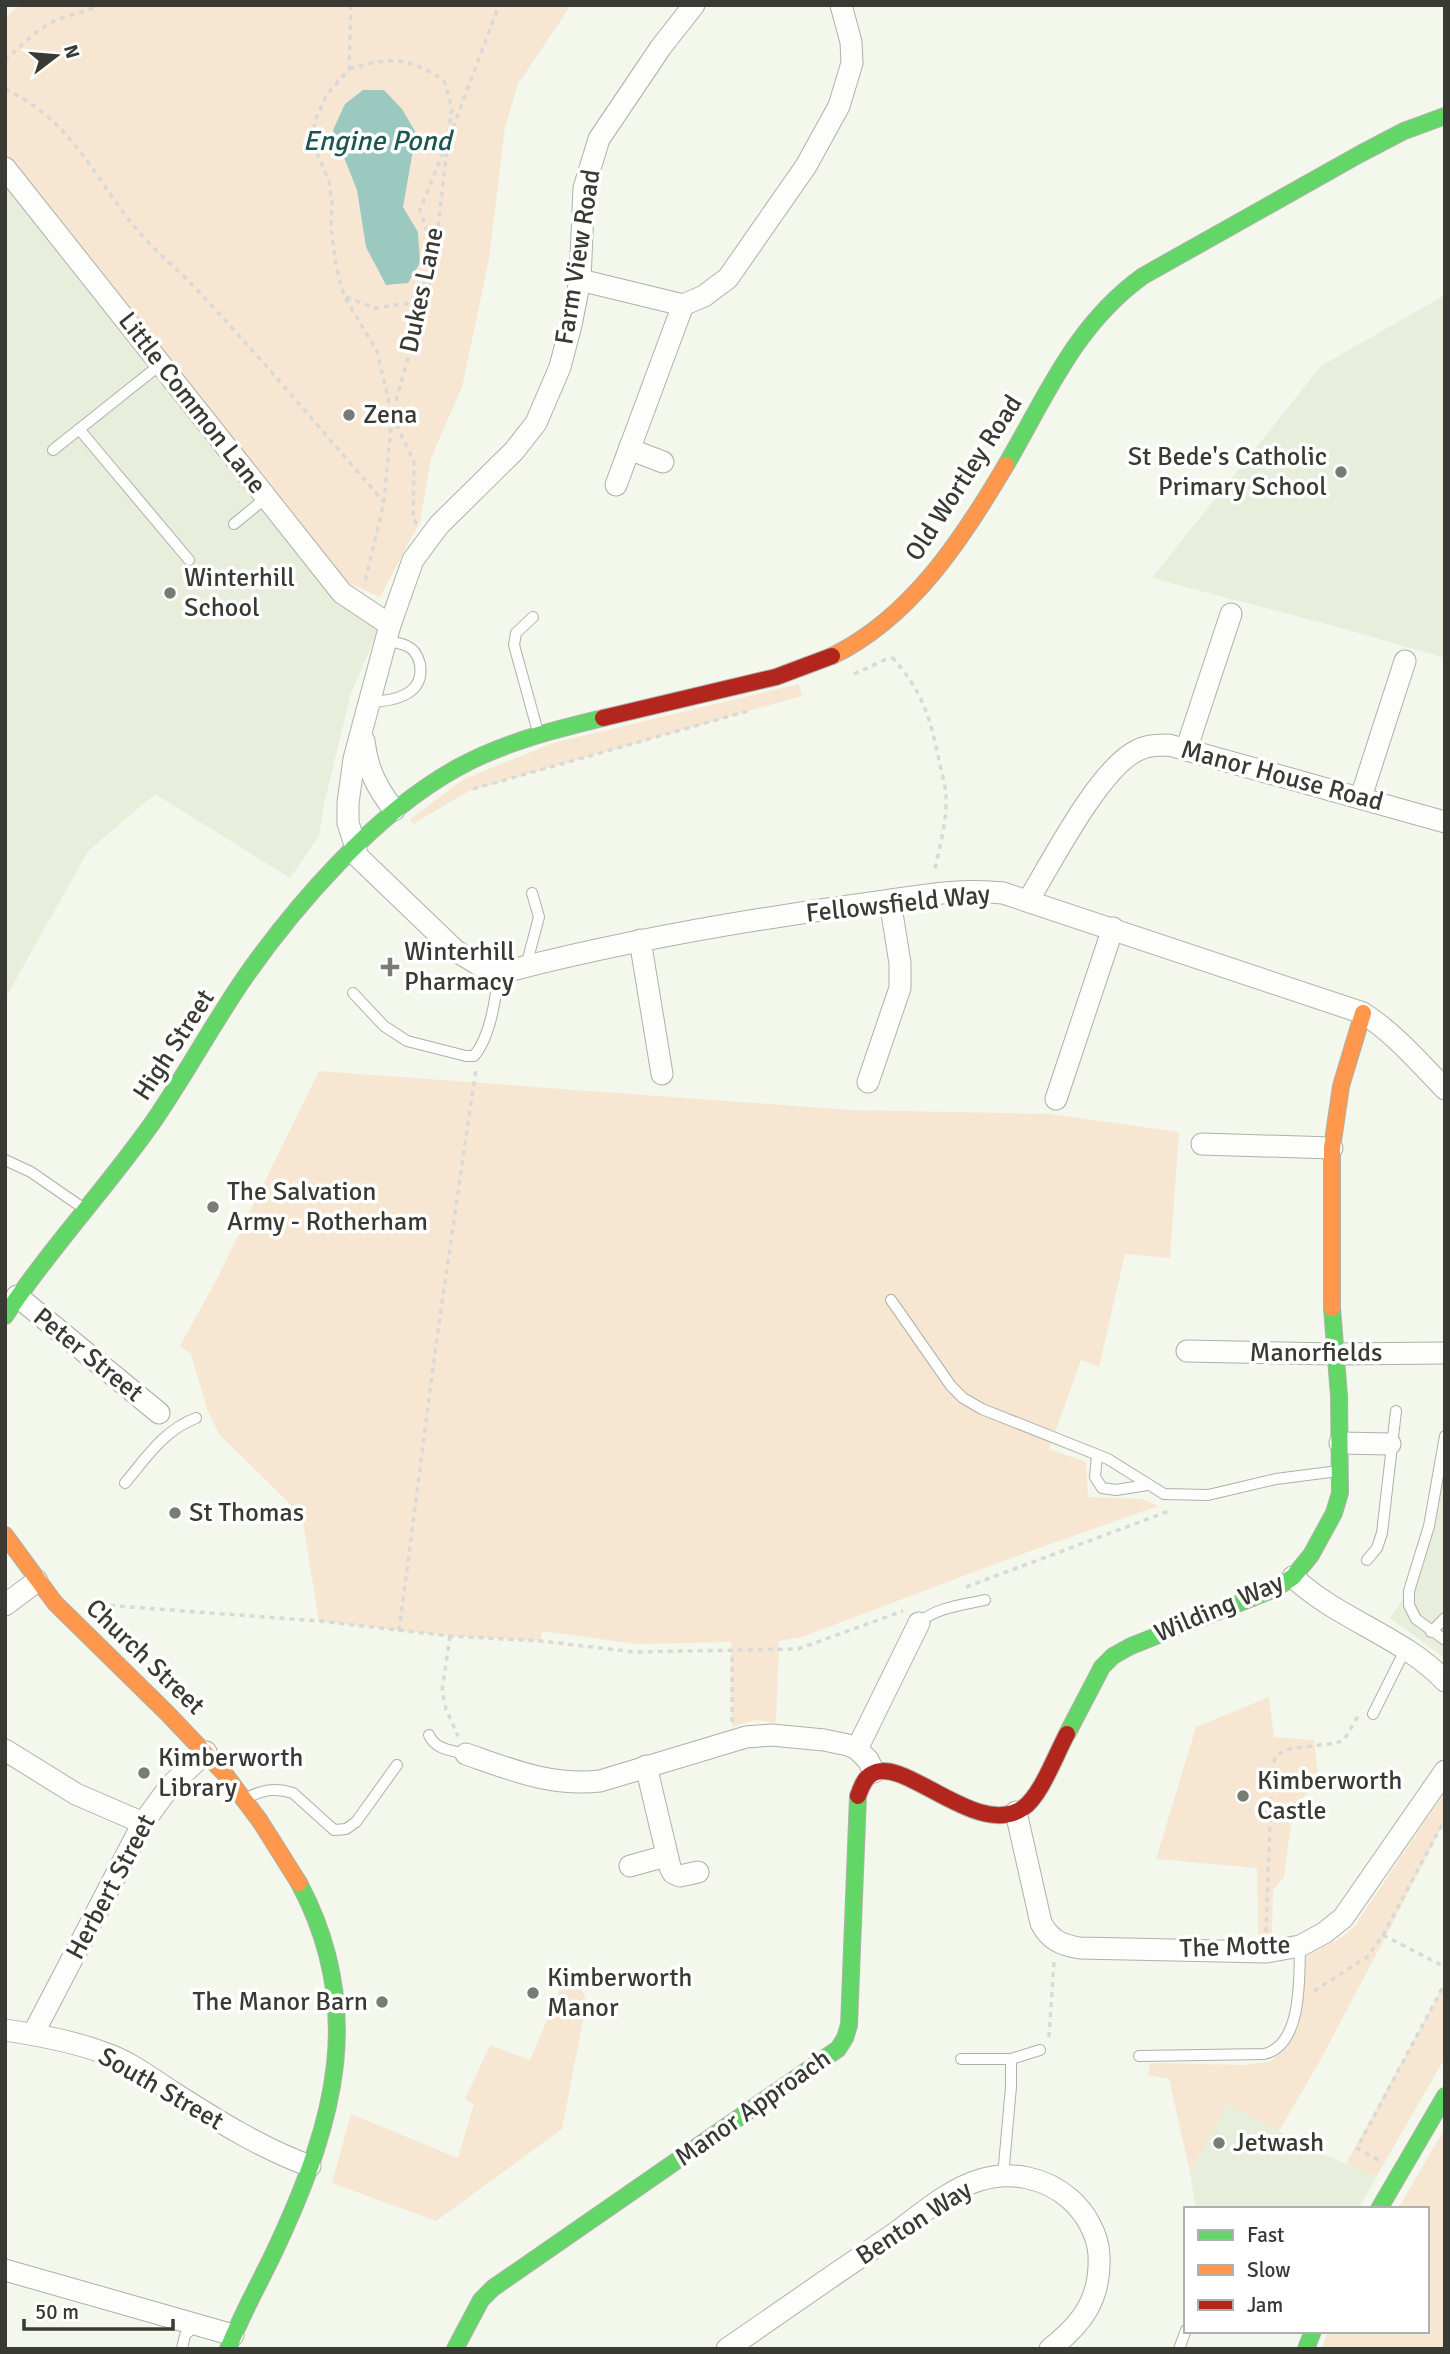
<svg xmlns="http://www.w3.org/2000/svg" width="1450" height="2354" font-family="Signika,sans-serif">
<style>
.built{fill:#e8eedc}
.green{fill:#f7e7d2}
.water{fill:#9bc9c0}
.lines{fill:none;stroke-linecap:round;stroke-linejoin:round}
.lane-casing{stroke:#aeb1a9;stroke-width:12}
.street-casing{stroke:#aeb1a9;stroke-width:23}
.fast-casing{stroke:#aeb1a9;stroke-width:18}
.slow-casing{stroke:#aeb1a9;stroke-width:18}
.jam-casing{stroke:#aeb1a9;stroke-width:18}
.path{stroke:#d9d9d7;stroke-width:3.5;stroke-dasharray:5 5;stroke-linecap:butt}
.lane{stroke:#fdfefc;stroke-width:10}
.street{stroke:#fdfefc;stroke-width:21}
.fast{stroke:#63d668;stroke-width:16}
.slow{stroke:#ff974d;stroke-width:16}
.jam{stroke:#b3261e;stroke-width:16}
.poi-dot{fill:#797c74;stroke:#fff;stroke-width:2.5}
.labels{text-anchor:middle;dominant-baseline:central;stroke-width:7;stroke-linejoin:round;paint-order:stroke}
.street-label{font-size:26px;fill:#383a33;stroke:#fff}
.poi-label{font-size:26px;fill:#383a33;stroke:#fff;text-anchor:start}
.water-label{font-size:28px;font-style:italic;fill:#1f5650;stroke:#fff}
</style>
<rect width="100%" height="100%" fill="#f3f7ec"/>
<!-- built -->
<g class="built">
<polygon points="5,187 380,626 351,693 324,804 319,836 290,878 155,794 88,851 5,999"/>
<polygon points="1445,295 1445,658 1334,626 1152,578 1321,366"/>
<polygon points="1445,1436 1445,1658 1390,1618 1409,1591"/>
<polygon points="1228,2104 1314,2150 1376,2177 1358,2209 1196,2209 1190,2172"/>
</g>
<!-- green -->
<g class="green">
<polygon points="20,5 571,5 518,84 505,127 489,259 462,387 431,458 420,522 380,597 327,573 5,168 5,18"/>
<polygon points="799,684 802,696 471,790 413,824 410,819 464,779 553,743"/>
<polygon points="319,1071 850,1110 1050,1114 1179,1132 1170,1258 1125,1254 1099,1367 1081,1360 1049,1449 1086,1462 1088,1497 1142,1499 1158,1506 1008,1559 802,1637 779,1641 776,1723 755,1720 732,1727 731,1642 637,1644 542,1631 541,1641 450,1636 319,1621 302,1516 219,1434 207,1409 191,1354 180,1346 219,1275"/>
<polygon points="1269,1697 1274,1737 1314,1740 1319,1785 1297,1802 1292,1816 1284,1877 1273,1890 1272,1934 1258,1935 1257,1868 1156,1859 1196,1727"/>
<polygon points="1442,1796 1445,1797 1445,1820 1387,1934 1321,2059 1279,2131 1228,2104 1190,2172 1169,2079 1148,2075 1150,2063 1248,2065 1271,2061 1285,2048 1302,2008 1305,1957 1342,1937 1354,1927"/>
<polygon points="564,1980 581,1988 587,2000 562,2129 436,2221 332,2183 351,2114 458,2158 474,2104 465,2099 490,2045 530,2060"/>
<polygon points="1445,1983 1445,2058 1376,2177 1346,2164"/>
<polygon points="1445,2128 1445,2349 1322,2349 1328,2331 1427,2331 1427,2209 1398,2209"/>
</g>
<!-- water -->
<polygon class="water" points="363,90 384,90 402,109 416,133 403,207 418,232 420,263 408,283 386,285 366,247 357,190 333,130 345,104"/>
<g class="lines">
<!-- lane casing -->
<g class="lane-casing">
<g id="lane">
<polyline points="79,429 189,560"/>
<polyline points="53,450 161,364"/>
<polyline points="234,524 267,497"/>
<polyline points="533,617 516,633 514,645 538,732"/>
<path d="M370,702C394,701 425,695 420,664C418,656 414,649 407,646C401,643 392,642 385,640"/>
<polyline points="526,966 539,917 532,893"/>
<path d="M353,993L384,1026L407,1041L466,1056H474C491,1036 496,996 499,970"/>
<polyline points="5,1160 31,1172 83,1208"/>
<polyline points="891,1300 951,1386 963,1398 982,1409 1108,1459 1164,1494 1208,1495 1276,1479 1338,1471"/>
<polyline points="1445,1436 1429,1526 1409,1591 1409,1605 1416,1619 1445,1640"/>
<polyline points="1097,1455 1095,1477 1102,1488 1116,1490 1147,1485"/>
<path d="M125,1483C146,1458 164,1430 196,1418"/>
<polyline points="1367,1560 1377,1548 1382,1533 1396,1411"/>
<path d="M919,1623C936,1607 964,1605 985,1600"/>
<polyline points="1431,1632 1445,1618"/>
<polyline points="1373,1714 1405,1650"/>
<path d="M429,1735C436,1750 450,1750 466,1754"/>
<path d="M245,1799C261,1790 275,1787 293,1793L334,1830L346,1829L356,1822L397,1765"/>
<path d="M1139,2056L1264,2054C1303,2045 1299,1977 1300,1946"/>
<polyline points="961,2059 1011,2059 1040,2050"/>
<polyline points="1003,2176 1011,2087 1011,2059"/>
<polyline points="182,2349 185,2335 196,2325"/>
<polyline points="1179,2349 1186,2330"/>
</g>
</g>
<!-- street casing -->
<g class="street-casing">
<g id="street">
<polyline points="5,168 342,593 390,625"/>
<polyline points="580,280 683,305 704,296 728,278 806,166 839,106 852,63 851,42 841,5"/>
<polyline points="629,449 663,462"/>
<polyline points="616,485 683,305"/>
<path d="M364,741C367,769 377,788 394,810"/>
<polyline points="1186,750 1231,614"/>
<polyline points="1361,797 1405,661"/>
<polyline points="356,848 348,823 348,803 354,759 390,625 413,560 439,525 514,451 536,423 560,367 571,325 580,280 584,188 599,139 661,47 694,5"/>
<path d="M353,852L456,951L483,967L499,970H512C625,941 740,921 856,905C904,899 955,887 1003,893L1363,1013C1395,1034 1419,1062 1445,1089"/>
<path d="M1028,901C1051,863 1100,767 1138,750C1148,745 1158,745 1169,745L1445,822"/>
<polyline points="640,940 662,1074"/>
<polyline points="868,1082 900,988 900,963 890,901"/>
<polyline points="1056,1099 1113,928"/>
<polyline points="1202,1144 1332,1148"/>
<polyline points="17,1296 159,1413"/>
<polyline points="1187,1351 1334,1354 1445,1353"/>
<polyline points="1340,1443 1390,1444"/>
<path d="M1293,1577C1337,1619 1404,1637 1445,1681"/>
<polyline points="5,1605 37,1581"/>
<polyline points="857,1749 919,1623"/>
<polyline points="5,1750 76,1794 143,1823"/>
<path d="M466,1754C512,1770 550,1786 600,1781L746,1737L772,1735L824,1740L848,1745L857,1749L868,1760L874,1772"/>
<polyline points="646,1766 670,1867 673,1873 680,1876 698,1872"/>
<path d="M1016,1812L1041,1923C1050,1940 1061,1945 1080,1948L1266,1952L1300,1946L1324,1933L1343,1918L1445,1771"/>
<polyline points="630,1866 666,1856"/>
<path d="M5,2030C38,2035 73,2041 104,2053C129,2061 152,2079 174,2093C218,2121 261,2148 310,2166"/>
<polyline points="33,2034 143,1823 170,1786 206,1752"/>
<polyline points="5,2270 233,2335"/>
<path d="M727,2349C783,2310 838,2272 894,2234C920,2215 949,2189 980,2180C1011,2170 1046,2178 1070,2199C1085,2212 1098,2234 1099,2255C1101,2299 1083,2323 1050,2349"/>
</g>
</g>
<!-- fast casing -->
<g class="fast-casing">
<g id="fast">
<path d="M1006,465C1047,395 1075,325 1143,276L1360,154L1404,131L1445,116"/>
<path d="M5,1316C50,1248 106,1189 153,1122C184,1077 210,1029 241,983C294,906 375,813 457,768C502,743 553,730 603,718"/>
<polyline points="1067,1734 1102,1667 1113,1656 1131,1646 1275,1589 1293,1577 1311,1555 1334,1513 1340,1493 1339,1396 1332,1308"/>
<polyline points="1379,2209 1445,2096"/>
<path d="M228,2349C242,2313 262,2279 278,2244C335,2121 366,2009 299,1883"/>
<polyline points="455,2349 481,2300 493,2288 838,2049 845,2038 849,2025 858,1796"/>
<polyline points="1306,2349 1313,2331"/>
</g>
</g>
<!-- slow casing -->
<g class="slow-casing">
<g id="slow">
<path d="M832,656C911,618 963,538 1006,465"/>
<polyline points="1332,1308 1332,1148 1341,1086 1363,1013"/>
<polyline points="5,1535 55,1603 168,1714 224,1773 260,1821 299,1883"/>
</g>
</g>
<!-- jam casing -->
<g class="jam-casing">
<g id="jam">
<polyline points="603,718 776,677 832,656"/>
<path d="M858,1796C861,1788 864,1778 872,1774C903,1754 977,1840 1023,1808C1041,1796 1056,1754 1067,1734"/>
</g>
</g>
<!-- path -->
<g class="path">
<polyline points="351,5 349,69 327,94 315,121 312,142 329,181 332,204 331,229 336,265 344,296 377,351 392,415 384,502 364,586"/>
<path d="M5,61C23,44 39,26 62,18C75,13 86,12 98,5"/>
<path d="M349,69C392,57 405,56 444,80L452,108L448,134"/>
<path d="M5,89C73,121 93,177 138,231C156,252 179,270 198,291C262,359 322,431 384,502"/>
<polyline points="432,261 430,240 420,210 446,145"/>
<polyline points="346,297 375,308 410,303 430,274"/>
<polyline points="417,524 413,519 414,462 392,415 433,270 448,141 499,5"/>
<path d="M892,657C923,693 929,714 939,760C941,772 946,785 946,797C947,822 939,849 934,873"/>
<polyline points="854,674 891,657"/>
<polyline points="5,742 7,742"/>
<polyline points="473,789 748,711"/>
<polyline points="966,1587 1172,1510"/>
<polyline points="90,1604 319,1621 450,1636 541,1641 635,1652 798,1649 903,1611"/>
<polyline points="399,1631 437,1337 476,1069"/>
<polyline points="450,1636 442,1691 446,1709 458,1736"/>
<polyline points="732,1722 732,1651"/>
<polyline points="1266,1932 1272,1768 1276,1755 1289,1749 1336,1743 1344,1740 1358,1716"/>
<polyline points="1383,1935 1445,1967"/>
<polyline points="1314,1991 1367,1957 1383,1935 1445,1819"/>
<polyline points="1049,2037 1054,1961"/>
<polyline points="1378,2160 1357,2148 1445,1983"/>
</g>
<!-- lane -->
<use href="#lane" class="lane"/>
<!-- street -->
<use href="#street" class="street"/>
<!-- fast -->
<use href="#fast" class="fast"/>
<!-- slow -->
<use href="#slow" class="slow"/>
<!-- jam -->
<use href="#jam" class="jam"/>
</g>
<!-- markers -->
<g class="poi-dot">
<circle cx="349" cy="415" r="7"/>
<circle cx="1341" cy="472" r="7"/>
<circle cx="170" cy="593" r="7"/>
<path d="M386.5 956.5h7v7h7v7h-7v7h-7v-7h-7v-7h7z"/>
<circle cx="213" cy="1207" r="7"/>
<circle cx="175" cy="1513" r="7"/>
<circle cx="144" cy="1773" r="7"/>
<circle cx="1243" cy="1796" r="7"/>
<circle cx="533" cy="1993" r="7"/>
<circle cx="382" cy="2002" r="7"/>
<circle cx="1219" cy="2143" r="7"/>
</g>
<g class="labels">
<!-- street labels -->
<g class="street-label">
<text transform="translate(578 257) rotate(-81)">Farm View Road</text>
<text transform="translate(422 290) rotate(-78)">Dukes Lane</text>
<text transform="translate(192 403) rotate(52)">Little Common Lane</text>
<text transform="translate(964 478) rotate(-57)">Old Wortley Road</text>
<text transform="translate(1282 776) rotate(15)">Manor House Road</text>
<text transform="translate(898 904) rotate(-6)">Fellowsfield Way</text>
<text transform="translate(174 1045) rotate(-57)">High Street</text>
<text x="1316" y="1353">Manorfields</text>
<text transform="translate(88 1355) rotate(39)">Peter Street</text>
<text transform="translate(1219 1608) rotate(-23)">Wilding Way</text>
<text transform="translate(145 1657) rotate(44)">Church Street</text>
<text transform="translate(111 1887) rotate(-62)">Herbert Street</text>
<text transform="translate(1235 1947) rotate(-2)">The Motte</text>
<text transform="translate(161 2089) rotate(30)">South Street</text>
<text transform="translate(753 2108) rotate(-35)">Manor Approach</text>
<text transform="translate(914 2223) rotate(-33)">Benton Way</text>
</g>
<!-- poi labels -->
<g class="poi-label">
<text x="363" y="415">Zena</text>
<text x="1327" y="457" text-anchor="end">St Bede's Catholic<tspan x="1327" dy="30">Primary School</tspan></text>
<text x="184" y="578">Winterhill<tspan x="184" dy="30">School</tspan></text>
<text x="404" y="952">Winterhill<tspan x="404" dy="30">Pharmacy</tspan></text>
<text x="227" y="1192">The Salvation<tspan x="227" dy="30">Army - Rotherham</tspan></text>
<text x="189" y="1513">St Thomas</text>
<text x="158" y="1758">Kimberworth<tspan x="158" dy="30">Library</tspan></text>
<text x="1257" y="1781">Kimberworth<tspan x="1257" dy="30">Castle</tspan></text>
<text x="547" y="1978">Kimberworth<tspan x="547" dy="30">Manor</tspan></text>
<text x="368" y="2002" text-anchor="end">The Manor Barn</text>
<text x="1233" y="2143">Jetwash</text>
</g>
<!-- water labels -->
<g class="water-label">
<text x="377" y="141">Engine Pond</text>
</g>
</g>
<!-- border -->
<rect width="1450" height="2354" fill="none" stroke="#383a33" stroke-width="14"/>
<!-- legend -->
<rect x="1184" y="2207" width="245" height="126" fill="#ffffff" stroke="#afb0ad" stroke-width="2"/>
<rect x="1198" y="2230" width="35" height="10" fill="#63d668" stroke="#afb0ad" stroke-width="2"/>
<text x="1247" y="2242" font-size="21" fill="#383a33">Fast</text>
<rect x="1198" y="2265" width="35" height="10" fill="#ff974d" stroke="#afb0ad" stroke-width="2"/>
<text x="1247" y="2277" font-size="21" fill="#383a33">Slow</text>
<rect x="1198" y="2300" width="35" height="10" fill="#b3261e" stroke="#afb0ad" stroke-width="2"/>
<text x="1247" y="2312" font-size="21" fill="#383a33">Jam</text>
<!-- north arrow -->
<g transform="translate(56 56) rotate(74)" stroke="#ffffff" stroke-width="5" paint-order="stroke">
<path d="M0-5L12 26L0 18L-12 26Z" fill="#383a33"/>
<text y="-10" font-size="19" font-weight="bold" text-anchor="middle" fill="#383a33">N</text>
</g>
<!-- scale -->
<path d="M24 2319v10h149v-10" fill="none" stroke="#383a33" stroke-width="3.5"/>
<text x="35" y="2319" font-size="21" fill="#383a33" stroke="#ffffff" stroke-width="5" paint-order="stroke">50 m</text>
</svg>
